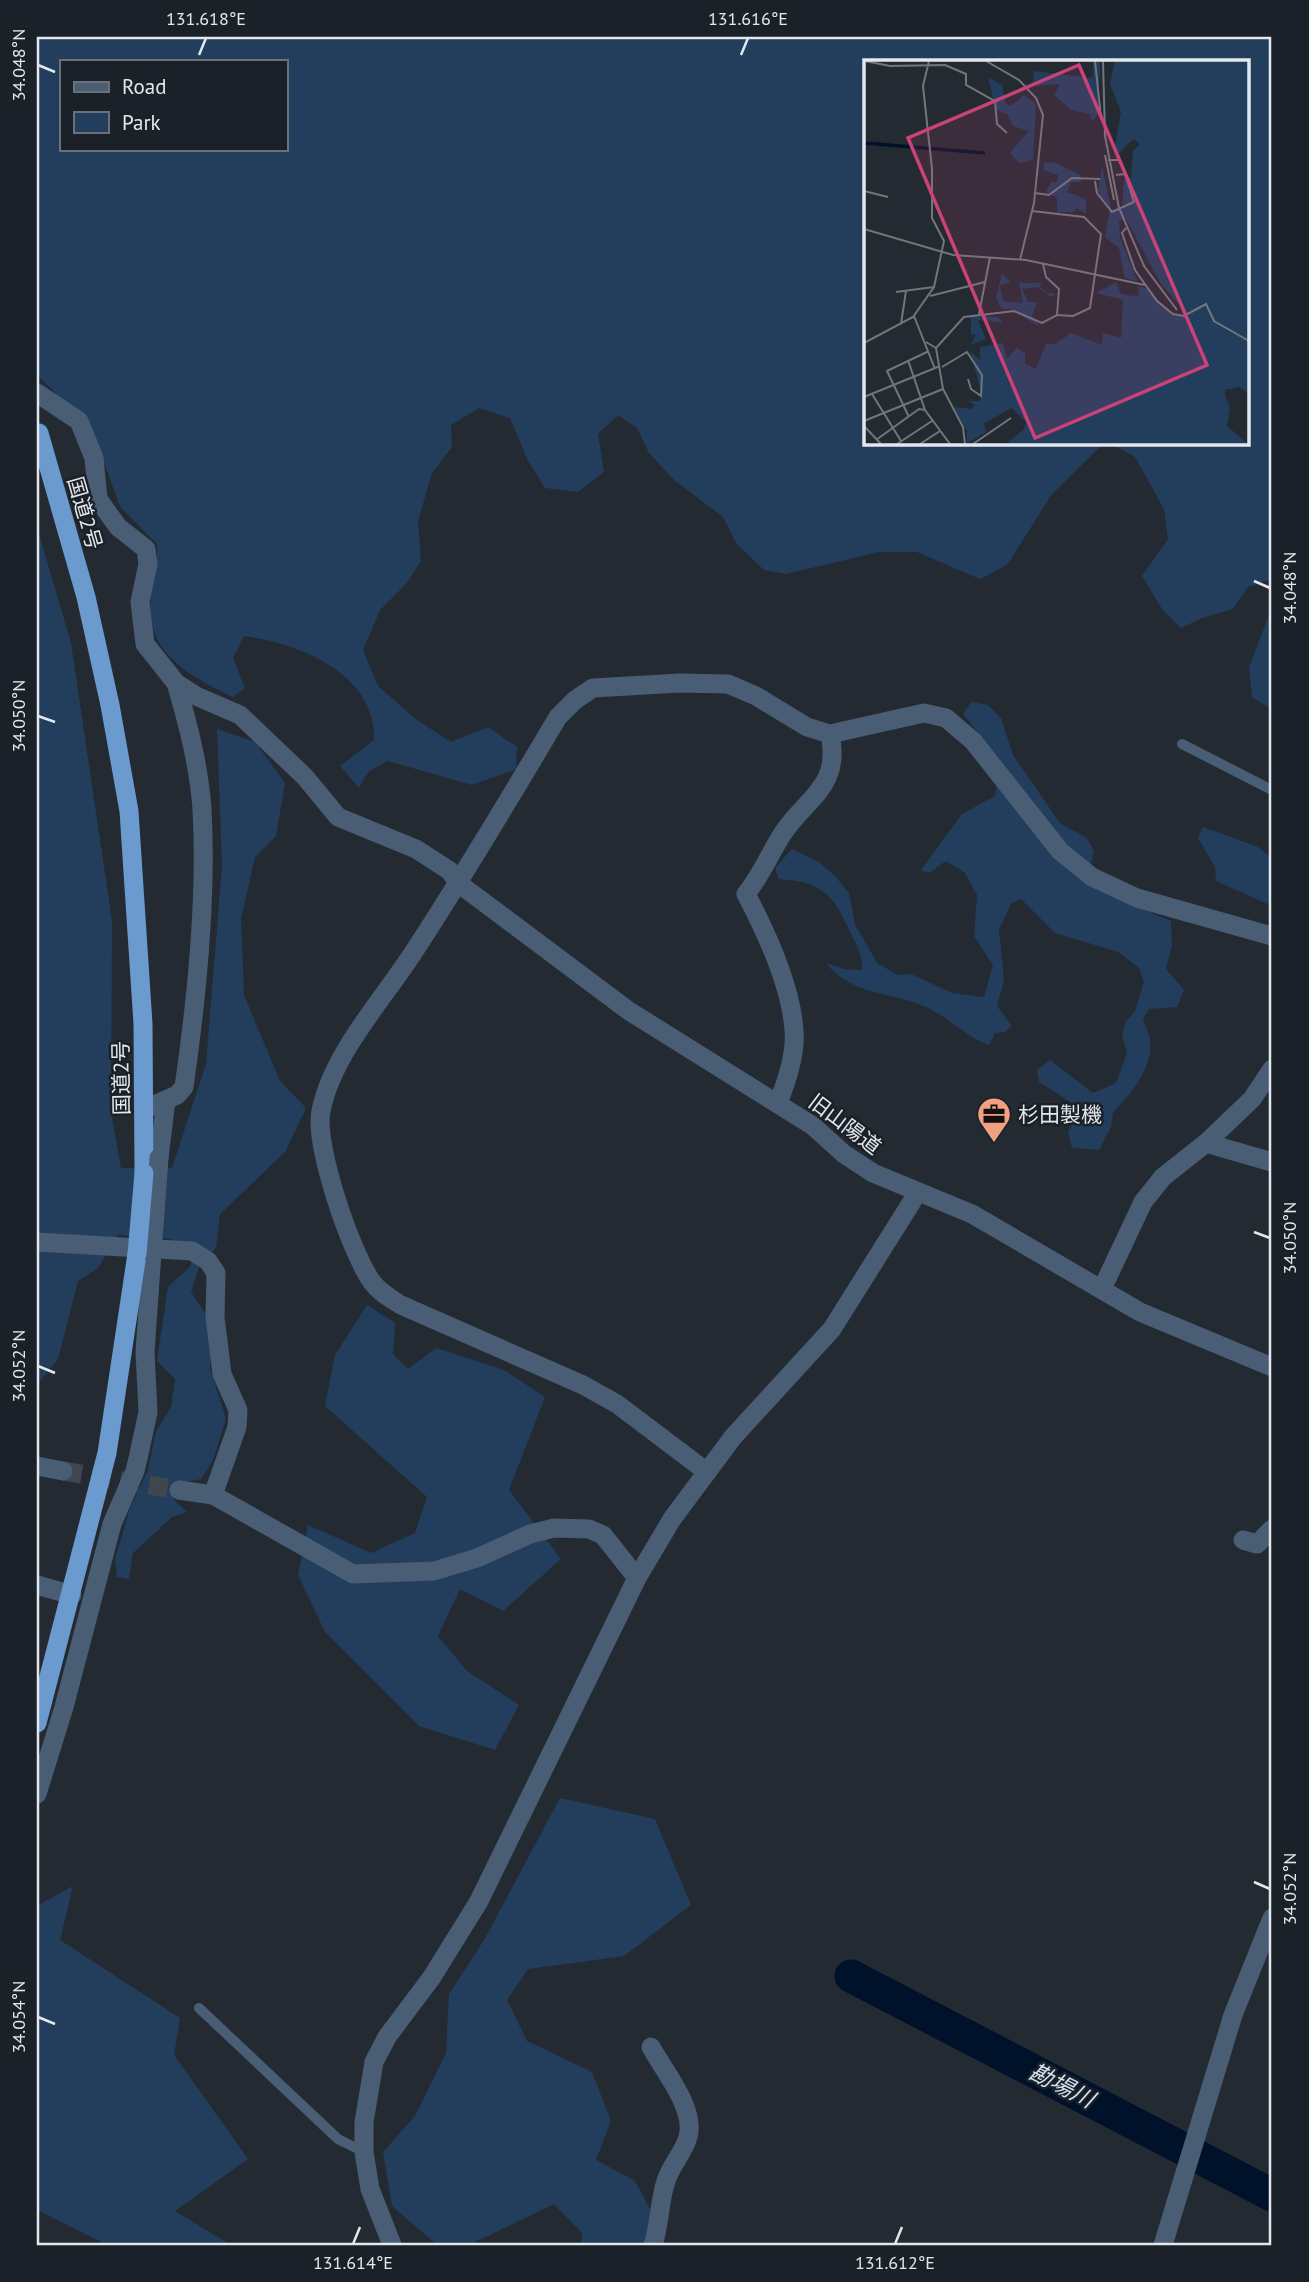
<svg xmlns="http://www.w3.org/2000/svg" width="1309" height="2282" font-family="'PT Sans','Noto Sans JP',sans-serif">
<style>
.green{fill:#223e5c;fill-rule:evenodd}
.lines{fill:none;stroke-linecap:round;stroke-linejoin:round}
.river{stroke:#00112a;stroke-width:33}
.minor-tunnel{stroke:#41464e;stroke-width:19;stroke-dasharray:19 10;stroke-linecap:butt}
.service{stroke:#495d74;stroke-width:10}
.minor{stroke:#495d74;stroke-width:19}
.trunk{stroke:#6a9ace;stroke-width:19}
.minor-bridge{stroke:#495d74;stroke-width:19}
.trunk-bridge{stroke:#6a9ace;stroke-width:19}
.ticks{fill:none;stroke:#e4e8ed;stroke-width:2.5}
.labels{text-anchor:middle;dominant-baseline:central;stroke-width:5;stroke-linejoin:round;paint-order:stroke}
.street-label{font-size:21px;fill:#e4e8ed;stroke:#1a2128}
.poi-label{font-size:21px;fill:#e4e8ed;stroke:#1a2128;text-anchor:start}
.water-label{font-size:23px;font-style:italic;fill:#d4e2f2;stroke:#1a2128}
.inset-river{fill:none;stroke:#00112a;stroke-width:3.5}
.inset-road{fill:none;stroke:#71767d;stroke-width:2}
.view{fill:#c94278;fill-opacity:0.15;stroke:#c94278;stroke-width:3.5}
.inset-edge{fill:none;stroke:#e4e8ed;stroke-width:3.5}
.neatline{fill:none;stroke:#e4e8ed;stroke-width:2.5}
.ticks-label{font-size:18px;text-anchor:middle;fill:#e4e8ed}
</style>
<rect width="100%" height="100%" fill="#242a32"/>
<!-- green -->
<g class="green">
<path d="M37,37H1272V709L1252,697L1249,667L1270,612L1271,579L1248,587L1233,609L1202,618L1181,628L1162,609L1142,576L1168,539L1164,509L1135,457L1110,443H1248V61H866V443H1104L1052,494L1007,565L980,579L917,552H879L786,574L764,570L736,543L723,517L674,480L649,453L637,428L618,415L598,434L604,472L578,492L545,488L528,461L510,418L479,408L451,425L452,447L432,473L418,521L421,561L406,584L380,610L363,650L378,686L417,720L451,742L488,727L517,747L516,769L472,785L388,761L368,772L359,788L340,766L374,740C377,674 298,643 244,636L233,658L245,688L233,697C191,677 143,652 151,597C154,576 158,567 157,544L120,507L92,429L37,375ZM61,61H285V149H61Z"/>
<polygon points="37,527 71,643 112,921 111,1112 121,1168 172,1168 206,1064 222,866 217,729 255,742 285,783 276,836 255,857 241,919 244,995 280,1081 306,1108 285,1152 220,1214 216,1248 199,1267 191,1292 206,1315 212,1339 210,1368 226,1419 213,1460 201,1479 179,1483 174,1500 187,1512 172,1517 133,1553 129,1579 117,1577 115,1559 130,1508 148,1470 156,1432 171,1407 175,1379 157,1361 168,1287 190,1267 196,1249 170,1239 118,1235 98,1268 78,1281 58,1359 37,1385"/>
<path d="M971,702L988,705L1001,718L1013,755L1060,823L1087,838L1094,852L1086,882L1111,896L1171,921L1172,945L1166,969L1184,990L1177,1007L1149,1009L1143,1019C1145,1026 1149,1034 1150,1040C1154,1066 1130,1096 1113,1112L1111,1127L1099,1150L1072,1148L1068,1132L1081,1109L1039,1082L1037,1070L1050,1060L1093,1093L1116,1083L1127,1053L1122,1035L1126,1022L1135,1011L1144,982L1139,968L1118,952L1055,933L1021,899L1011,904L999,930L1004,980L997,1006L1012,1026L1005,1032L995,1033L989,1045C966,1037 950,1018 928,1008C892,991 853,997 826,963L844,969L862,970C863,956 857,946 851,934C833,894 823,882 779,879L775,868L792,849L820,863L835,876L849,893L855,924L877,963L898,975L911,974L952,993L984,997L993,965L974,936L977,895L965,873L946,861L929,873L921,870L962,814L995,796L1000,760L963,714Z"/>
<polygon points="1203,827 1258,847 1272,858 1272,906 1216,881 1215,867 1198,838"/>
<polygon points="367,1305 395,1323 393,1354 408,1369 436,1348 504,1370 545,1397 509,1490 561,1559 503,1611 460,1589 438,1636 467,1671 519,1705 495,1750 419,1726 325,1632 298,1575 308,1525 371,1553 415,1533 427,1497 325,1406 335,1355"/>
<polygon points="560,1798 655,1819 691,1905 624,1956 528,1969 507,2000 527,2041 592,2072 611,2121 596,2160 635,2181 659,2226 651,2245 581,2245 582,2233 554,2204 469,2245 435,2243 392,2206 383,2152 415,2116 446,2053 449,1994 484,1940"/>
<polygon points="73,1886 60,1940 180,2018 174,2055 248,2159 175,2211 231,2245 107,2245 37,2210 37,1906"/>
</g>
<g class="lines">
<!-- river -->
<polyline class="river" points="851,1976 1272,2195"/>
<!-- minor-tunnel -->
<polyline class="minor-tunnel" points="63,1471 179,1490"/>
<!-- service -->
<g class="service">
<polyline points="1182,744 1272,790"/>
<polyline points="199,2008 338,2139 364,2152"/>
</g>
<!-- minor -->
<g class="minor">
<polyline points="37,393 79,421 94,458 98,499 118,527 146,549 148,564 140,602 145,644 176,683 196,696 240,715 305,777 338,817 416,849 450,871 458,883 629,1011 813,1126 844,1154 873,1173 972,1214 1140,1312 1272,1367"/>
<path d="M778,1103C787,1081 796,1054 794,1030C791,987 766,932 746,894C762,874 770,853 783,833C808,796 841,787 830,734"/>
<path d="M145,1109L177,1095L184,1087C197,997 207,900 202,809C199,766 188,724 176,683"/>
<polyline points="1206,1143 1272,1162"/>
<polyline points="159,1158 166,1100"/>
<polyline points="37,1242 192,1251 208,1261 216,1273 215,1317 222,1374 238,1410 237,1427 213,1495"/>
<polyline points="1102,1289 1143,1202 1163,1177 1206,1143 1252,1099 1272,1069"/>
<polyline points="37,1466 63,1471"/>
<path d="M707,1472L617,1404L583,1385L401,1305C390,1298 379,1292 372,1282C351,1253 314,1145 321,1111C332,1055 380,1003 411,956C462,878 510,798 558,717L575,700L593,688L680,683L728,684L756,696L807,727L830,734L924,713L946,718L973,741L1060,851L1092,877L1137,898L1272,936"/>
<polyline points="179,1490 213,1495 353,1574 434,1571 477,1558 530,1534 554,1528 589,1529 603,1535 637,1578"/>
<polyline points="1243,1540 1257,1544 1272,1529"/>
<polyline points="37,1585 72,1595"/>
<polyline points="37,1794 64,1707 112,1524 135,1471 139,1454 148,1412 145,1352 152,1253"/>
<path d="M651,2047C664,2071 696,2109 688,2137C684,2152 671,2165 666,2181C659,2202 660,2224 653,2245"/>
<polyline points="392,2245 370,2189 364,2152 364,2122 374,2062 387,2037 432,1977 479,1901 637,1578 672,1519 733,1437 832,1329 918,1192"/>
<polyline points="1163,2245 1233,2015 1272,1918"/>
</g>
<!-- trunk -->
<g class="trunk">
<polyline points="39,433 86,597 110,705 129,811 143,1024 144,1173"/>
<polyline points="37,1723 107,1453 137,1254"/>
</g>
<!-- minor-bridge -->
<polyline class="minor-bridge" points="152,1253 159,1158"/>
<!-- trunk-bridge -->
<polyline class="trunk-bridge" points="137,1254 144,1173"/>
</g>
<!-- ticks -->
<path class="ticks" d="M199,55L206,38M741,55L748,38M38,65L55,72M1254,581L1270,588M38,716L55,722M1254,1232L1270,1238M38,1366L55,1373M1254,1882L1270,1889M38,2017L55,2024M353,2244L360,2227M895,2244L902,2227"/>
<!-- icons -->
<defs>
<g id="office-pin" transform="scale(1.75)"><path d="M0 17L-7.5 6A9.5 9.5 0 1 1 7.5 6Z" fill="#f2a081" stroke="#1a2128"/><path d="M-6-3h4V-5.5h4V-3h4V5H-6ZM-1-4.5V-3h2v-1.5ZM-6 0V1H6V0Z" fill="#111"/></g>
</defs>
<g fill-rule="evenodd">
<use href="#office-pin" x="994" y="1114"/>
</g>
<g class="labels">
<!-- street labels -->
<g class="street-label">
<text transform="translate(85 513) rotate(74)">国道2号</text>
<text transform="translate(121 1078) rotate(-91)">国道2号</text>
<text transform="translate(845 1124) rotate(37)">旧山陽道</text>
</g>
<!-- poi labels -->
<g class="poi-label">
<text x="1018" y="1114">杉田製機</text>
</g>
<!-- water labels -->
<g class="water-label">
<text transform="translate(1062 2085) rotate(27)">勘場川</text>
</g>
</g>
<!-- overview -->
<g transform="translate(864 60)">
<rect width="385" height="385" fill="#242a32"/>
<path d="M229,1H236V15L233,56L228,61L226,54L207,50L190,35L196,24L168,26L170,11L229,18ZM251,1H385V334L375,327L361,330V336L366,347L363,366L384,384H146L144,382L160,369L162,362L148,348L120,363L122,372L103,383V371L90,347L108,349L111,345L105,341H116L118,335L106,291L116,300V287L139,283L143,299L153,288L161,293V303L172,309L182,284H191L207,273L238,285L239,273L257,278L259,240L232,233L252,222L257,234L270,236L275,235L273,226L284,228L307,254L326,257L297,224L262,159L255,161L256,177L273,221L261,218L255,188L241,177L246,150L234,131L238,105L247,149H258L260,120L267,117L269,91L276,84L269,79L255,93L250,92L257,52L246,24ZM124,17L138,25L142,44L147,46L160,35L172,44L169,100L155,103L146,93L165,71L149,66L144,55L132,50ZM191,102L216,115L217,122H207L203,132L222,139V154L213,148L210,152H193V138L182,132L187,122H193L194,115L179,110L180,103ZM138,214L147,222L136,225L139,241L159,243L155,223H178L176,227L183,233L192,234L187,237L174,227L158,229L164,242H173L168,256L176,267L147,249H138L132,238ZM107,256L134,257L139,263L114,260L122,279L106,285L112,275L107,274Z" fill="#223e5c"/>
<path class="inset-river" d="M0,83L121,93"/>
<path class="inset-road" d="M1,1L26,6L81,5L102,14V25L131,41L133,64L143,73M122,1L155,20L172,38L179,55L170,143L156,200M231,1L237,58M239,1L241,76L255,148L280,206L313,250M241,95L250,140M244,100H256L261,114L252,115M231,121L233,133L248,152L270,142L261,114M0,131L24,137M171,133L185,135L208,118L236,119M262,168L258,173L271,210L293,241L309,254L320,256L342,244L350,261L385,281M0,169L89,195L162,200L281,225M179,204L182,217L195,229L193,255M32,232L70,227M66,236L121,222M115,254L126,197M50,256L71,309M37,264L42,231M62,282L72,288L79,329L99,367L101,384M0,283L49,257L70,227L80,181L68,158V109L59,26L65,1M72,288L100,257L150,251L178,263L193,255L209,256L226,248L237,174L220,157L168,151M44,300L61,350L86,384M78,307L103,292L118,315L117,336L107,329L104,319M8,334L37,381M0,337L76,306M45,357L23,311L65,291M0,361L79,329M0,366L17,384M12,380L55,349L61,350M33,384L68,361M56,384L76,371M109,384L147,358"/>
<path class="view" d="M215,5L343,305L171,378L44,78Z"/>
<rect width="385" height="385" class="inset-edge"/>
</g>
<!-- border -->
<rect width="1309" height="2282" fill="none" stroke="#1a2128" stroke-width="77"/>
<!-- legend -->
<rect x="60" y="60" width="228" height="91" fill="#1a2128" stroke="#6b7177" stroke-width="2"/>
<rect x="74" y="82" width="35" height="10" fill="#495d74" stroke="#6b7177" stroke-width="2"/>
<text x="122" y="94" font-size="21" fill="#e4e8ed">Road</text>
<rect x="74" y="112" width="35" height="21" fill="#223e5c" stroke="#6b7177" stroke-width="2"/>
<text x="122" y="130" font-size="21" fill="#e4e8ed">Park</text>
<rect x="38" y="38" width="1232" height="2206" class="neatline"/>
<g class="ticks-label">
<text x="206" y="25">131.618°E</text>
<text x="748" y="25">131.616°E</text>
<text transform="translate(19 65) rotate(-90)" y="6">34.048°N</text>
<text transform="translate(1290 588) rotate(-90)" y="6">34.048°N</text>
<text transform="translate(19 716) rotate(-90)" y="6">34.050°N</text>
<text transform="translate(1290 1238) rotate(-90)" y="6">34.050°N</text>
<text transform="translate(19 1366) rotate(-90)" y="6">34.052°N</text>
<text transform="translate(1290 1889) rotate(-90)" y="6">34.052°N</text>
<text transform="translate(19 2017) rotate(-90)" y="6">34.054°N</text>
<text x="353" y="2269">131.614°E</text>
<text x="895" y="2269">131.612°E</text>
</g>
</svg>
